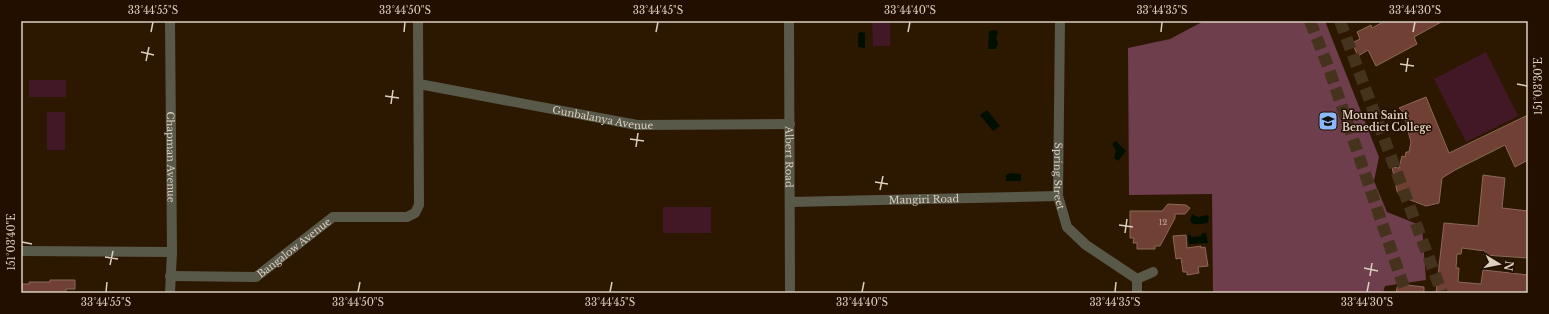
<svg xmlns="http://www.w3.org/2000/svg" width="1549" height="314" font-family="'Libre Baskerville',serif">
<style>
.green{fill:#421826}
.forest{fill:#6e3e4c}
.water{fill:#000f00}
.building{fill:#6f4033;stroke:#8c685d}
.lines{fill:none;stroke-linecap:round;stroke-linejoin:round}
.highway-tunnel{stroke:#46331d;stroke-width:12;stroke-dasharray:12 6;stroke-linecap:butt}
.street{stroke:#59594a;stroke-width:10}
.ticks{fill:none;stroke:#dccfc0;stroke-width:1.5}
.labels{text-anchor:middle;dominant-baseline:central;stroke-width:3;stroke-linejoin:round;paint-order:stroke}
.number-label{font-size:8px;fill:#c1ab9d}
.poi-label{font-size:10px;font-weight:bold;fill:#dccfc0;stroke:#220f00;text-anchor:start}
.street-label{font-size:10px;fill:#dccfc0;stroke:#220f00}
.neatline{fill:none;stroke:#dccfc0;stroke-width:1.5}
.ticks-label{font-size:10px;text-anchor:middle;fill:#dccfc0}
</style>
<rect width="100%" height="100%" fill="#2c1800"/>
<!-- green -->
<g class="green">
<polygon points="872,21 890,21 890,46 873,46"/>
<polygon points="1486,52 1518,116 1466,142 1434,79"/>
<rect x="29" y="80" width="37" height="17"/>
<rect x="47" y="112" width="18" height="38"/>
<rect x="663" y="207" width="48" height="26"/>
</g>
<!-- forest -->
<polygon class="forest" points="1204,21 1325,21 1379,157 1374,181 1387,212 1422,226 1426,280 1385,286 1383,293 1213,293 1212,194 1129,195 1128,48 1170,39"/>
<!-- water -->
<g class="water">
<polygon points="996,30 998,32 996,38 998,43 996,49 988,49 989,31"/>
<polygon points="861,32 865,33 865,48 858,47 858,33"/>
<polygon points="987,110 1000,126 993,131 980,115"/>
<polygon points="1116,141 1126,151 1118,161 1114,158 1116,150 1112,144"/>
<polygon points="1010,173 1021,174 1021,181 1006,181 1006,175"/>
<path d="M1192,214L1198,217L1207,215L1209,217L1208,223C1202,223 1194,227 1190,221Z"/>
<polygon points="1206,233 1208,243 1189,244 1188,235 1191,235 1191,237 1201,236 1201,234"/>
</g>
<!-- building -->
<g class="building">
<polygon points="1385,21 1443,21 1414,37 1417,44 1376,66 1368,50 1358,56 1352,43 1360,39 1357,32 1371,25 1372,28"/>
<polygon points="1426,97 1449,153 1528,115 1528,160 1515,167 1505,145 1455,170 1442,178 1439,203 1426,206 1400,196 1397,191 1392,167 1399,168 1402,156 1405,157 1406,152 1409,152 1411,142 1403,112 1399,108"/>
<polygon points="1483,175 1505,178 1502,208 1528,211 1528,258 1484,255 1485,251 1462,248 1461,254 1457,254 1456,268 1459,268 1458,282 1481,284 1483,270 1528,275 1528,293 1436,293 1444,223 1478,226"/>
<polygon points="1168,204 1186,205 1190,208 1185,214 1175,214 1175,218 1160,246 1155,246 1155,249 1137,249 1137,243 1133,243 1134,238 1130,238 1130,211 1162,211"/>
<polygon points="1186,235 1187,248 1201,246 1201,248 1205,247 1208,266 1198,267 1199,273 1187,275 1187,272 1183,272 1181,258 1176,259 1173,236"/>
<polygon points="50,280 75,280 75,289 66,289 66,293 21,293 21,284 29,284 29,282 50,282"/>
<polygon points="1398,284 1424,287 1424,293 1396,293"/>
</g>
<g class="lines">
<!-- highway-tunnel -->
<g class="highway-tunnel">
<polyline points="1310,21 1328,66 1406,293"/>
<polyline points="1340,21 1442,293"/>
</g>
<!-- street -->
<g class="street">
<path id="s1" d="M170,21L172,252L170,293"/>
<path id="s2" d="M789,21L790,293"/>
<path id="s3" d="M1060,21L1058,196L1067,227L1086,245L1137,279V293"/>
<path id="s4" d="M419,84L637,125L790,124"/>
<path id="s5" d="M790,202L1058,196"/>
<polyline points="21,251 172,252"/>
<path id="s6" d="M170,276L256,277L333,217H407L415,213L419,205L418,21"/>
<polyline points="1137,279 1153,272"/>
</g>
</g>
<!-- ticks -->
<path class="ticks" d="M151,32L153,22M404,32L405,22M656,32L658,22M908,32L910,22M1161,32L1162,22M1413,32L1415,22M141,52L154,55M146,61L149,47M1400,64L1414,66M1406,72L1408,58M1517,84L1527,86M385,96L399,98M391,104L393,90M630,139L644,141M636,147L638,133M875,182L888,184M880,190L883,176M1119,225L1133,227M1125,233L1127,219M22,242L32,244M105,257L118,259M110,265L113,251M1364,268L1378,271M1370,276L1372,263M106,292L107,282M358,292L360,282M610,292L612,282M862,292L864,282M1115,292L1116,282M1367,292L1369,282"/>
<!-- icons -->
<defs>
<g id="school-square" transform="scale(1)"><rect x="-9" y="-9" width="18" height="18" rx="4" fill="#8cb9fc" stroke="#220f00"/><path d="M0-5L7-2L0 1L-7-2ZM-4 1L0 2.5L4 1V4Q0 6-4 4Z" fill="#111"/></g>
</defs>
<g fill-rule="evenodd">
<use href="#school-square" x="1328" y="121"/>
</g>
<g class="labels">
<!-- number labels -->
<g class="number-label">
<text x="1163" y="222">12</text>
</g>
<!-- poi labels -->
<g class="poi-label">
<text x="1342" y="115">Mount Saint<tspan x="1342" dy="12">Benedict College</tspan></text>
</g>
<!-- street labels -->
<g class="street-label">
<text stroke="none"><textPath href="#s4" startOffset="187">Gunbalanya Avenue</textPath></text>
<text stroke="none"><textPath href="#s1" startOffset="136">Chapman Avenue</textPath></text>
<text stroke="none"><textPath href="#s2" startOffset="136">Albert Road</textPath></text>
<text stroke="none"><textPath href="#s3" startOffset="155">Spring Street</textPath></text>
<text stroke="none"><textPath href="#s5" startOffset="134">Mangiri Road</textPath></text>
<text stroke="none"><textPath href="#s6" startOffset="134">Bangalow Avenue</textPath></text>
</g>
</g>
<!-- border -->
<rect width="1549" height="314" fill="none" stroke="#220f00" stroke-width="44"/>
<!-- north arrow -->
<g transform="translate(1499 264) rotate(100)" stroke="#220f00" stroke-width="3" paint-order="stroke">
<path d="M0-3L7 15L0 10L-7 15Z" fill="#dccfc0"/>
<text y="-6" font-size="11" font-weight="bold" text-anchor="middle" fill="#dccfc0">N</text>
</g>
<rect x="22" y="22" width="1505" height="270" class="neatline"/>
<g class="ticks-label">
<text x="153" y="14">33°44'55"S</text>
<text x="405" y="14">33°44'50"S</text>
<text x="658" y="14">33°44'45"S</text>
<text x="910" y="14">33°44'40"S</text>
<text x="1162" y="14">33°44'35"S</text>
<text x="1415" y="14">33°44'30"S</text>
<text transform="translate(1538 86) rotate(-90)" y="4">151°03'30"E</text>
<text transform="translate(11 242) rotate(-90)" y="4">151°03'40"E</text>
<text x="106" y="306">33°44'55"S</text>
<text x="358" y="306">33°44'50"S</text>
<text x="610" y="306">33°44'45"S</text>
<text x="862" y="306">33°44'40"S</text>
<text x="1115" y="306">33°44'35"S</text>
<text x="1367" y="306">33°44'30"S</text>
</g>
</svg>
